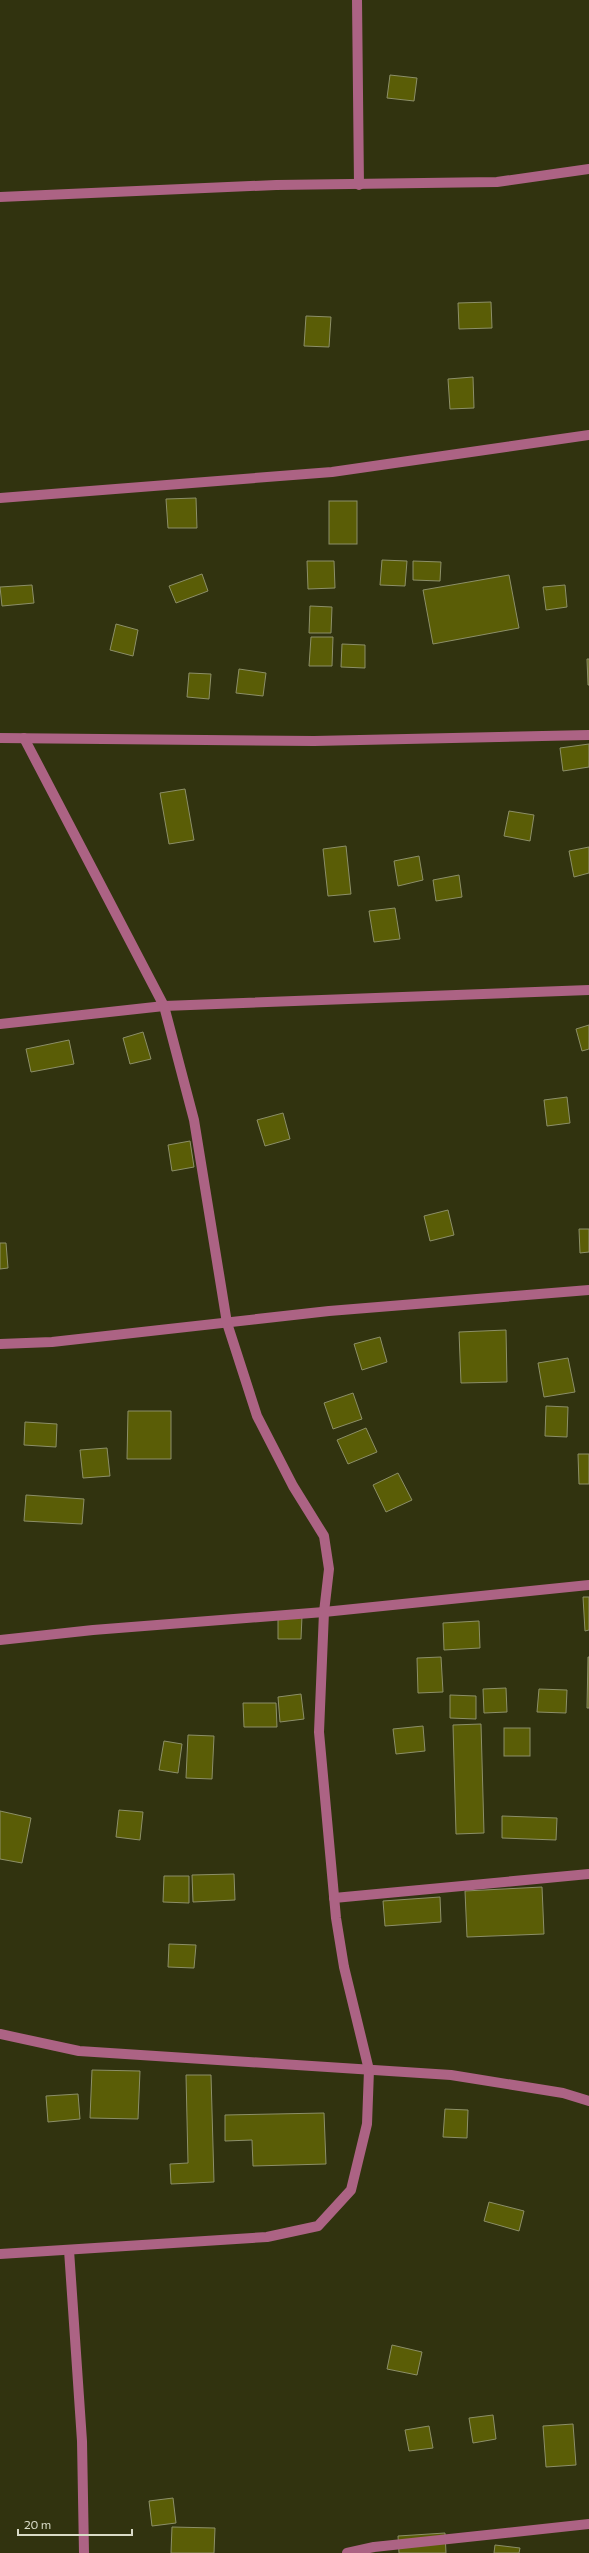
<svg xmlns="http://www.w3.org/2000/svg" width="589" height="2553" font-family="Commissioner,sans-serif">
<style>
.building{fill:#5a5d06;stroke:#8c8f68}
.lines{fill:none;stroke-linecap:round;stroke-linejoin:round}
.minor{stroke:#ac6384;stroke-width:10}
</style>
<rect width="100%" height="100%" fill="#31330f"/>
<!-- building -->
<g class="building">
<polygon points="390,75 417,78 414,101 387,98"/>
<polygon points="491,302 492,328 459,329 458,303"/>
<polygon points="306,316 331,317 329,347 304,346"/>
<polygon points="473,377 474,408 450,409 448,379"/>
<polygon points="196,498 197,528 168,528 166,499"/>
<rect x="329" y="501" width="28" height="43"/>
<polygon points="382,560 407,561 405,586 380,585"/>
<polygon points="307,561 334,561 335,588 308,589"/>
<polygon points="413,561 441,562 440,581 413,580"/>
<polygon points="202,574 208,591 176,603 169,586"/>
<polygon points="509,575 519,628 433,644 423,590"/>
<polygon points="32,585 34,603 2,606 0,587"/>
<polygon points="565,585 567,607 546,610 543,587"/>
<polygon points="310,606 332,607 331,633 309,633"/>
<polygon points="116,624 138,630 133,656 110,650"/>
<polygon points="311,637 333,637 332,666 309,666"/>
<polygon points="342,644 365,645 365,668 341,667"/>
<polygon points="587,659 589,659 589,685 588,685"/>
<polygon points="239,669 266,673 263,696 236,693"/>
<polygon points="189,673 211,674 209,699 187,697"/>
<polygon points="589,744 589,767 563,771 560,748"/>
<polygon points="185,789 194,840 169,844 160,793"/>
<polygon points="509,811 534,815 530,841 504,836"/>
<polygon points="346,846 351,894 328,896 323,849"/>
<polygon points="589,847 589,873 574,877 569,851"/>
<polygon points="419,856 423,880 398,886 394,861"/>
<polygon points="459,875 462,897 436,901 433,880"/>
<polygon points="395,908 400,939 374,942 369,911"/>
<polygon points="589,1025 589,1049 582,1051 576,1029"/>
<polygon points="143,1032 151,1059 130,1064 123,1038"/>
<polygon points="69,1040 74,1064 31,1072 26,1049"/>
<polygon points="567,1097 570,1123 547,1126 544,1100"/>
<polygon points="283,1113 290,1139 265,1146 257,1120"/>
<polygon points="190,1141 194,1167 172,1171 168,1145"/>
<polygon points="448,1210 454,1235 430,1241 424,1216"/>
<polygon points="579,1229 589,1229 589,1252 580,1253"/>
<polygon points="0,1243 6,1243 8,1268 0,1269"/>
<polygon points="506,1330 507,1382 461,1383 459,1332"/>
<polygon points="380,1337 387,1362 362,1370 354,1344"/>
<polygon points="568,1358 575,1392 544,1397 538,1363"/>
<polygon points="353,1393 362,1419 333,1429 324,1403"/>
<polygon points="546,1406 568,1407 567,1437 545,1436"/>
<polygon points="128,1411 171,1411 171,1459 127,1459"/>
<polygon points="25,1422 57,1424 56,1447 24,1445"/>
<polygon points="366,1428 377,1452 348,1464 337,1440"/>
<polygon points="107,1448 110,1476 83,1478 80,1450"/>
<polygon points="578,1454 589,1454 589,1484 579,1484"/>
<polygon points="398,1473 412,1500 386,1512 373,1485"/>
<polygon points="26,1495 84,1499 82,1524 24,1521"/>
<polygon points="583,1597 589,1597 589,1630 585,1631"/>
<polygon points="278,1615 302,1616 301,1639 278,1639"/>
<polygon points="479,1621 480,1648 444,1650 443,1623"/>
<polygon points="441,1657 443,1692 418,1693 417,1658"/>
<polygon points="588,1657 589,1657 589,1708 587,1708"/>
<polygon points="506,1688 507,1712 484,1713 483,1689"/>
<polygon points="539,1689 567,1690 566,1713 537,1712"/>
<polygon points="301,1694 304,1719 280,1722 278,1697"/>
<polygon points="450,1695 476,1696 476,1719 450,1718"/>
<polygon points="243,1703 276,1703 277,1727 244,1727"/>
<polygon points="481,1724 484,1833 456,1834 453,1725"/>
<polygon points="423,1726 425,1751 396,1754 393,1729"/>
<rect x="504" y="1728" width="26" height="28"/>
<polygon points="188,1735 214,1736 212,1779 186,1778"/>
<polygon points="164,1741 182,1744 178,1773 159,1770"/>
<polygon points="119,1810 143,1812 140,1840 116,1837"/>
<polygon points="0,1811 31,1818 22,1863 0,1859"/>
<polygon points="502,1816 557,1818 556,1840 502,1838"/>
<polygon points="234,1874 235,1900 193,1902 192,1875"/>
<polygon points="164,1876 189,1876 189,1903 163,1902"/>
<polygon points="542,1887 544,1934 467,1937 465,1891"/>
<polygon points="440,1897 441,1922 385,1926 383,1901"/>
<polygon points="169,1944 196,1945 194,1968 168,1967"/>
<polygon points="92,2070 140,2071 138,2119 90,2118"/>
<polygon points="186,2075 211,2075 214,2182 171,2184 170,2164 188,2163"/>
<polygon points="78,2094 80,2119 48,2122 46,2096"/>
<polygon points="445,2109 468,2110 467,2138 443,2137"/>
<polygon points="324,2113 326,2164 253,2166 252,2140 225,2141 225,2115"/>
<polygon points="489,2202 524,2211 519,2231 484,2221"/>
<polygon points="392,2345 422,2352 417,2375 387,2369"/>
<polygon points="493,2415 496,2439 473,2443 469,2418"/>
<polygon points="573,2424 576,2465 546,2467 543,2426"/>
<polygon points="429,2426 433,2448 409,2451 405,2430"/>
<polygon points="173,2498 176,2523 152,2526 149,2501"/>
<polygon points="172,2527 215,2528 214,2553 171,2553"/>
<polygon points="445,2533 446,2553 399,2553 398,2536"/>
<polygon points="495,2545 520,2548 519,2553 494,2553"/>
</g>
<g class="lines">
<!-- minor -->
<g class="minor">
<polyline points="357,0 359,185"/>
<polyline points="0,197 276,185 497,182 589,169"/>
<polyline points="0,498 332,472 589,435"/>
<polyline points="0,738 314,741 589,735"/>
<polyline points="0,1024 164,1006 589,990"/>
<polyline points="0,1344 52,1342 329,1311 589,1290"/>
<polyline points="0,1640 93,1630 324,1612 589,1585"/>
<polyline points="334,1898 589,1874"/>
<polyline points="0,2034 79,2051 451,2075 563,2093 589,2101"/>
<polyline points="69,2250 82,2441 84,2553"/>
<polyline points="0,2254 267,2237 318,2226 351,2190 367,2124 369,2070 344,1967 336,1918 319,1732 324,1612 329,1569 324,1536 293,1486 257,1416 227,1323 194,1120 164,1006 24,738"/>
<polyline points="347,2553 374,2547 589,2524"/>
</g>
</g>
<!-- scale -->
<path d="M18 2529v6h114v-6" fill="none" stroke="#d9dbc7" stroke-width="2"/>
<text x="24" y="2529" font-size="12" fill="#d9dbc7" stroke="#31330f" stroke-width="3" paint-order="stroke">20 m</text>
</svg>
